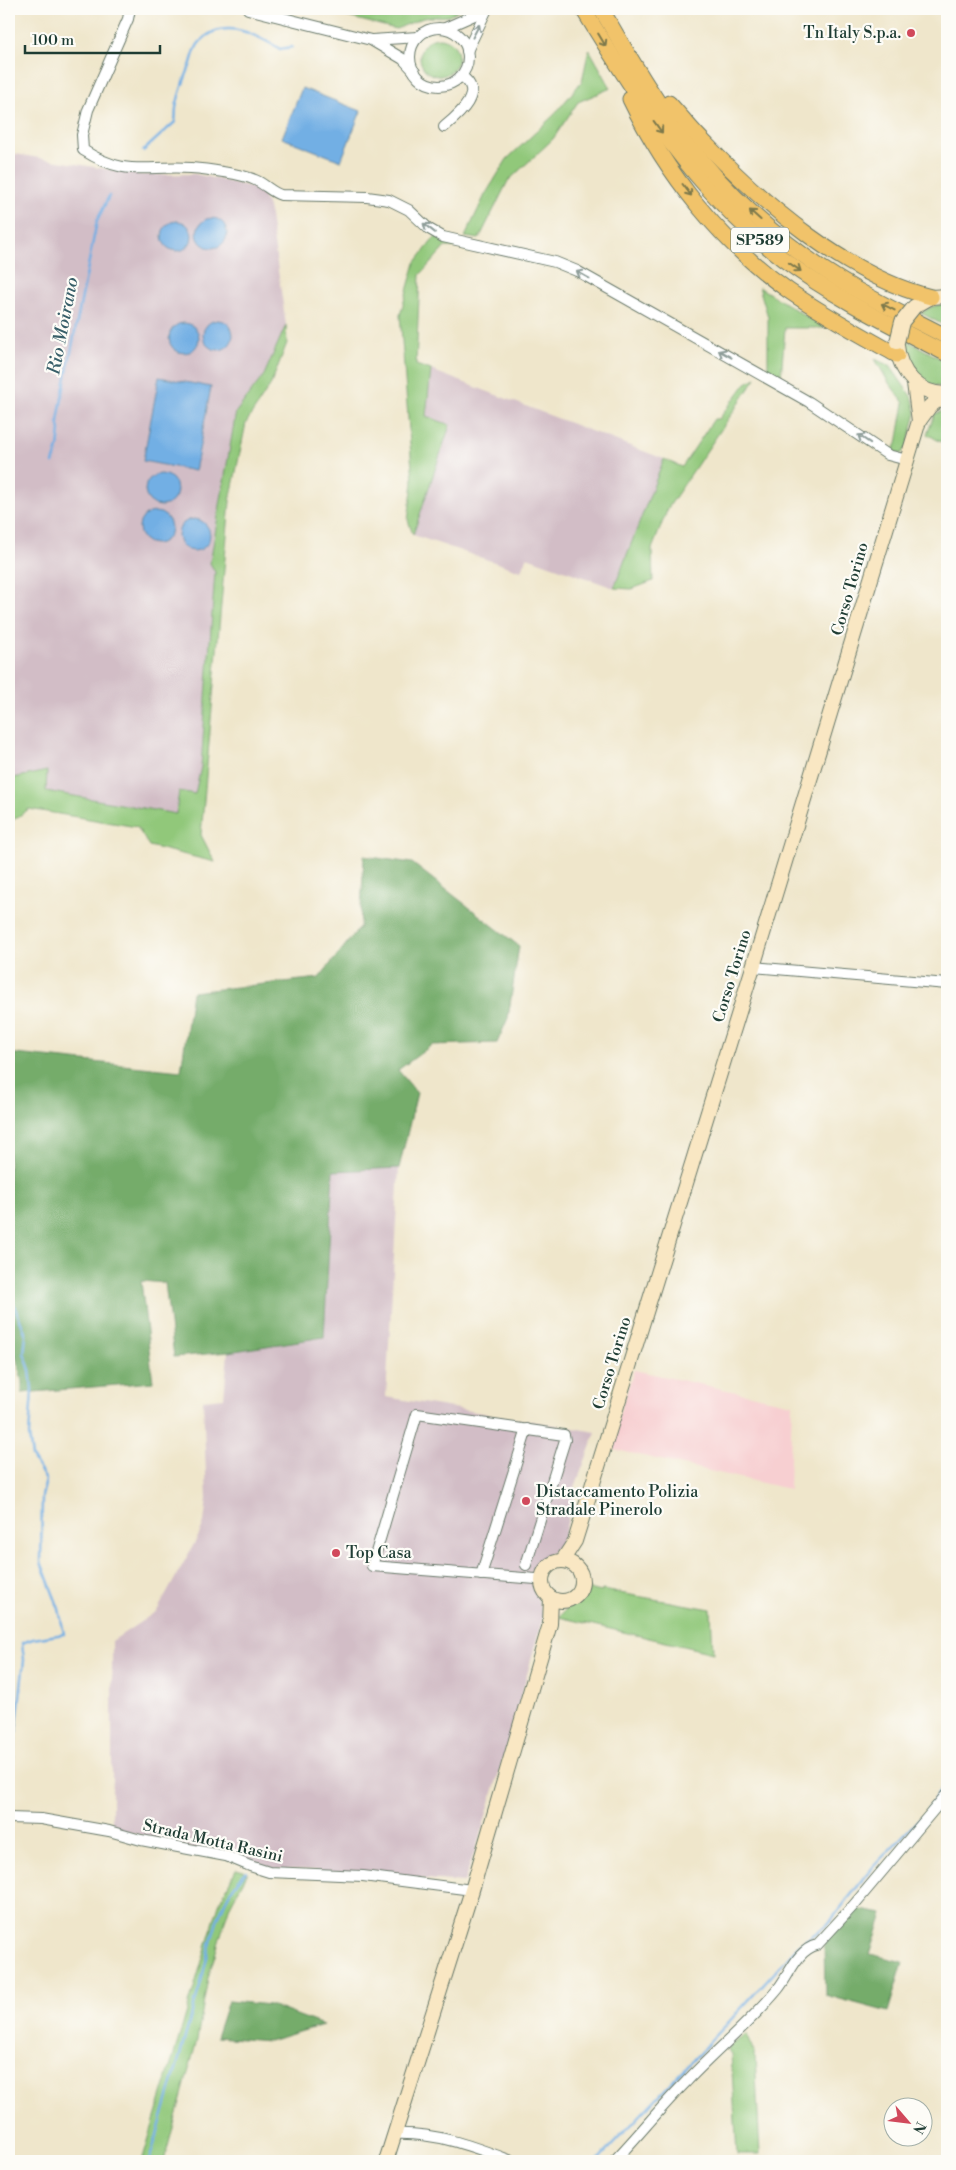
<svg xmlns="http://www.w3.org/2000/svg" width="956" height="2170" font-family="'Libre Bodoni',serif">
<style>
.built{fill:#f7cfd1}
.industrial{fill:#d2bdc6}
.green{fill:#91c87a;stroke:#588257}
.forest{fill:#74ac6a;stroke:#4a744f}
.water{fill:#72afe4;stroke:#48768c}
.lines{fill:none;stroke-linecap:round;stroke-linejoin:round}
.stream{stroke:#72afe4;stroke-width:2.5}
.street-casing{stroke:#687869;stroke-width:12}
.secondary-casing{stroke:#687869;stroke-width:16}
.primary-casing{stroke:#687869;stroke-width:17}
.street{stroke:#fff;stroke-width:10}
.secondary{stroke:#f9e7c3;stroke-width:14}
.primary{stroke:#f1c36a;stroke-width:15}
.secondary-bridge-casing{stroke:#687869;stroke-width:16;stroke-linecap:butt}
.secondary-bridge{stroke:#f9e7c3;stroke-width:14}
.oneway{stroke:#8f9e9a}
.oneway2{stroke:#7d794c}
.poi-dot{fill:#d1495b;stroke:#fdfcf7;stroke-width:2}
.labels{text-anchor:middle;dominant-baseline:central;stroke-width:4.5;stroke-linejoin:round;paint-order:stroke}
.shield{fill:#fdfcf7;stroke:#62766e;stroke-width:1}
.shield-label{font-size:15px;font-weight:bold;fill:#1f3d34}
.poi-label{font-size:16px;fill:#1f3d34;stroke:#fdfcf7;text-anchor:start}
.street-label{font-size:16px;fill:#1f3d34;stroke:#fdfcf7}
.water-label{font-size:18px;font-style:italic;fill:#385f69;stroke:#fdfcf7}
</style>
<rect width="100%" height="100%" fill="#fdfcf7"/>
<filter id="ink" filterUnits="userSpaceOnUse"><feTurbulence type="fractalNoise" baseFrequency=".02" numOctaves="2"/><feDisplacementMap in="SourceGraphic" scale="10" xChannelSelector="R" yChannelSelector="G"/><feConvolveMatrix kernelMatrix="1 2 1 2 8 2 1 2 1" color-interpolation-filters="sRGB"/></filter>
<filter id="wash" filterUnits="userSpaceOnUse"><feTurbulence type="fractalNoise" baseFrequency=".0096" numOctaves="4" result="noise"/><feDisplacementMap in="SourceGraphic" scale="20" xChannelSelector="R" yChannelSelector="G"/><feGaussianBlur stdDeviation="1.12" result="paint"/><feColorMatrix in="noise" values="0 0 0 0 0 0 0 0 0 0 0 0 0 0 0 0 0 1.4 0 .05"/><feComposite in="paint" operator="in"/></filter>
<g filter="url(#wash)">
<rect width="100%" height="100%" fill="#efe6cb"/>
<!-- built -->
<polygon class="built" points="634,1370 792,1404 789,1489 608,1448"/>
<!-- industrial -->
<g class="industrial">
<polygon points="9,153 143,175 195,174 252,187 262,193 269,209 286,325 264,375 236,412 210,563 215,572 201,767 195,794 179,791 176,814 46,791 46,771 9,779"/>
<polygon points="431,370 664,459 614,588 527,557 521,571 413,535 450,425 426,417"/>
<polygon points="399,1168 386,1397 596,1432 575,1487 562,1546 540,1560 533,1585 543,1616 511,1733 479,1839 464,1882 314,1870 273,1869 112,1828 112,1641 157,1611 199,1535 204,1522 207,1499 203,1400 224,1398 228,1352 324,1337 333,1171"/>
</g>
<!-- green -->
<g class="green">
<polygon points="341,9 460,9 449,16 423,18 396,29 340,15"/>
<circle cx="439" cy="57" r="19"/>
<polygon points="589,49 611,88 578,102 553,139 508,181 479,239 465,237 485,195 507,159 554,115 582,81"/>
<polygon points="435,237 468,247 445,247 420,275 416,365 431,370 426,416 450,425 413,535 408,520 413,482 400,315 415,263"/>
<polygon points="759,287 825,328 785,328 781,378 768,374 768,317"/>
<polygon points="945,303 947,303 947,327 921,313 931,307"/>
<polygon points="286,325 287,343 271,384 246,423 230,501 201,835 215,862 149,846 137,827 29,809 9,823 9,779 47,771 46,791 176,814 179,791 195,794 201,767 215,572 210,563 236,412 264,375"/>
<path d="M906,340L947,362V387C920,388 907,364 906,340Z"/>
<polygon points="875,359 890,366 913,399 916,413 907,447 901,454 892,451 897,444 904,403 889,383"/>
<polygon points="756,378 668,508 652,549 653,581 632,589 614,588 664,459 682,467 714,419 719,419 746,383"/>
<polygon points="947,409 947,431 941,442 927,434 935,414"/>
<polygon points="587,1589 602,1592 602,1590 711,1609 713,1653 559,1617 567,1608 579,1603"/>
<polygon points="236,1869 248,1872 229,1908 208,1978 197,2040 164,2161 142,2161 219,1904"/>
<polygon points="746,2034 755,2054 760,2154 737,2154 731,2054 727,2049"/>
</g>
<!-- forest -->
<g class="forest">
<polygon points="364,856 412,863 519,946 508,1018 497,1043 432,1045 398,1070 417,1093 399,1168 333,1171 324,1337 228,1352 174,1357 165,1283 141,1281 153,1382 22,1393 22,1382 9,1325 9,1052 16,1054 181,1071 192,992 319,978 360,927"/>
<polygon points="855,1909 883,1914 870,1954 903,1962 888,2012 825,1995 824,1942"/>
<polygon points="228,2001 270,2005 323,2025 269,2041 216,2037"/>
</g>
<!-- water -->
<g class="water">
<polygon points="302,88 361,111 341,161 282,138"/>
<circle cx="212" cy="233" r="15"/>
<circle cx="177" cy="236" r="15"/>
<circle cx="218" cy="335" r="15"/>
<circle cx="184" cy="338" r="15"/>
<polygon points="159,377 211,387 195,471 143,461"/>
<circle cx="161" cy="490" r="16"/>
<circle cx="155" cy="528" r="16"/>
<circle cx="194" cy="535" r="16"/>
</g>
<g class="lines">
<!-- stream -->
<g class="stream">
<path d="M143,151L175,122C176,116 175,109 177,103C180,90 185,78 190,66C193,58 194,48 200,42C223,16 257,35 280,49L292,47"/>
<polyline points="53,463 58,448 60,430 58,421 63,392 97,221 109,196"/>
<polyline points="9,1292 26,1335 24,1353 30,1370 32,1390 29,1435 32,1457 46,1480 42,1496 41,1562 59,1609 64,1634 33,1639 22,1643 24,1660 9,1795"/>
<polyline points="928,1809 947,1781"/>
<path d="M149,2161C167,2104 182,2046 199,1989C210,1951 216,1899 247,1871"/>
<polyline points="597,2161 726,2025 798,1946 828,1924 873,1867 921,1817"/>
</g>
</g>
</g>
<g filter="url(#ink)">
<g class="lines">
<!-- street casing -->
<g class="street-casing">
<g id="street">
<path d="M130,9L128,19L88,110L82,135L83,150C127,178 144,165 191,168C205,169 243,174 255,180C265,184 271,192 281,195L367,197L389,200L409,210L429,229L443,237L555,262L577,271L809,402L888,455L907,460"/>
<polyline points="248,9 371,40 403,59 415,72"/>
<polyline points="445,28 486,10"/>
<circle cx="439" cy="57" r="29"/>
<polyline points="372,40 418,37"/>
<polyline points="467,51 487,9"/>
<path d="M444,127C457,116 487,92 461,76"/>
<polyline points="753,967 947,984"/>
<polyline points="526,1565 565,1440 564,1435 417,1414 372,1566 536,1579 542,1581"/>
<polyline points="481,1575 527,1429"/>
<polyline points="9,1818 41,1819 109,1831 141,1840 226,1856 250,1866 269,1872 363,1876 472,1890"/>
<path d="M394,2134C436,2132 474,2147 512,2161"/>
<path d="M614,2161C639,2135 661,2107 686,2082C716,2050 750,2023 778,1989C790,1974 797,1950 817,1945L853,1906L947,1794"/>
</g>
</g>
<!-- secondary casing -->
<g class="secondary-casing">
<g id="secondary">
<polyline points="914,307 931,297 947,296"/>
<path d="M897,345C899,372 919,395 947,394"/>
<polyline points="914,383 919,421"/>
<circle cx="562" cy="1581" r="20"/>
<polyline points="562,1561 575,1541 753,967 919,421 930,406 945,395"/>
<polyline points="386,2161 472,1890 550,1624 551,1598"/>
</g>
</g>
<!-- primary casing -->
<g class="primary-casing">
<g id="primary">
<path d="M583,9C639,101 696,192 783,259C833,297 891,325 947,354"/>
<path d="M601,9C627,52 652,97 683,137C725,193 780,243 840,280C874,301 911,318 947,337"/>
<path d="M630,99C666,174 721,243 789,291C824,315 861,335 897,355"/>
<path d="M669,103C682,117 693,132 707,145C764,205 849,277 931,297"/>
</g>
</g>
<!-- street -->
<use href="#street" class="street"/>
<!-- secondary -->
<use href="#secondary" class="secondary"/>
<!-- primary -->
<use href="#primary" class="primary"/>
<!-- secondary-bridge casing -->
<g class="secondary-bridge-casing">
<polyline id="secondary-bridge" points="897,342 902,322 914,307"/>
</g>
<!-- secondary-bridge -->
<use href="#secondary-bridge" class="secondary-bridge"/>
</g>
<!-- one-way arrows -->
<defs><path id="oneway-shaft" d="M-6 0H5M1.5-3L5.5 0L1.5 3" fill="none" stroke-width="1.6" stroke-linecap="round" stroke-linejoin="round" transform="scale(1.25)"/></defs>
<g class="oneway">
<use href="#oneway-shaft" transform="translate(476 31) rotate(-62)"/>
<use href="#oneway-shaft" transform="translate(429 228) rotate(-142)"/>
<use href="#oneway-shaft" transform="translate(583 275) rotate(-151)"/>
<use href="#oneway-shaft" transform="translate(725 354) rotate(-151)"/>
<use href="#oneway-shaft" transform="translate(864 439) rotate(-146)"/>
</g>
<g class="oneway2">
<use href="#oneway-shaft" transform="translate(602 40) rotate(59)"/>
<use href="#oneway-shaft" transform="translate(658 127) rotate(54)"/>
<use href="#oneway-shaft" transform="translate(687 190) rotate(53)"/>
<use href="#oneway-shaft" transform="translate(755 215) rotate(-138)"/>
<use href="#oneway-shaft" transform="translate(795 267) rotate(35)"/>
<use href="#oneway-shaft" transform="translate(888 307) rotate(-153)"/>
</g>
</g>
<!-- markers -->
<g class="poi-dot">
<circle cx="911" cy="33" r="5"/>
<circle cx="526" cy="1501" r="5"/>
<circle cx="336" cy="1553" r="5"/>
</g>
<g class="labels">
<!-- shield labels -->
<rect class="shield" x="731" y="227.5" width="58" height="25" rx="4"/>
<g class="shield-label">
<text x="760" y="240">SP589</text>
</g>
<!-- poi labels -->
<g class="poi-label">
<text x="901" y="33" text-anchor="end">Tn Italy S.p.a.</text>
<text x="536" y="1492">Distaccamento Polizia<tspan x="536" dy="18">Stradale Pinerolo</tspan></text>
<text x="346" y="1553">Top Casa</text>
</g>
<!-- street labels -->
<g class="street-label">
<text transform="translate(850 589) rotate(-74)">Corso Torino</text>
<text transform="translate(732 976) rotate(-73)">Corso Torino</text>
<text transform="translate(612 1363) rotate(-73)">Corso Torino</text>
<text transform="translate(213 1841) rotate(13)">Strada Motta Rasini</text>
</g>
<!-- water labels -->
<g class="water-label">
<text transform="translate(63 326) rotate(-79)">Rio Moirano</text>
</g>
</g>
<!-- margin -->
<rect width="956" height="2170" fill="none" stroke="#fdfcf7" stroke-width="30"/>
<!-- north arrow -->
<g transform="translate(908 2122) rotate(118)"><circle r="24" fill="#fdfcf7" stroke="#a4b0a9"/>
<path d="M0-4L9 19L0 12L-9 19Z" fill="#d1495b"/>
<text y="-8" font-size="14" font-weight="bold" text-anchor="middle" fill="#1f3d34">N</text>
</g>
<!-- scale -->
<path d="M25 45v8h135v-8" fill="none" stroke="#1f3d34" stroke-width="2.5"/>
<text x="32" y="45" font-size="15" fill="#1f3d34" stroke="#fdfcf7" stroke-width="4" paint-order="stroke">100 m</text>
</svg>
